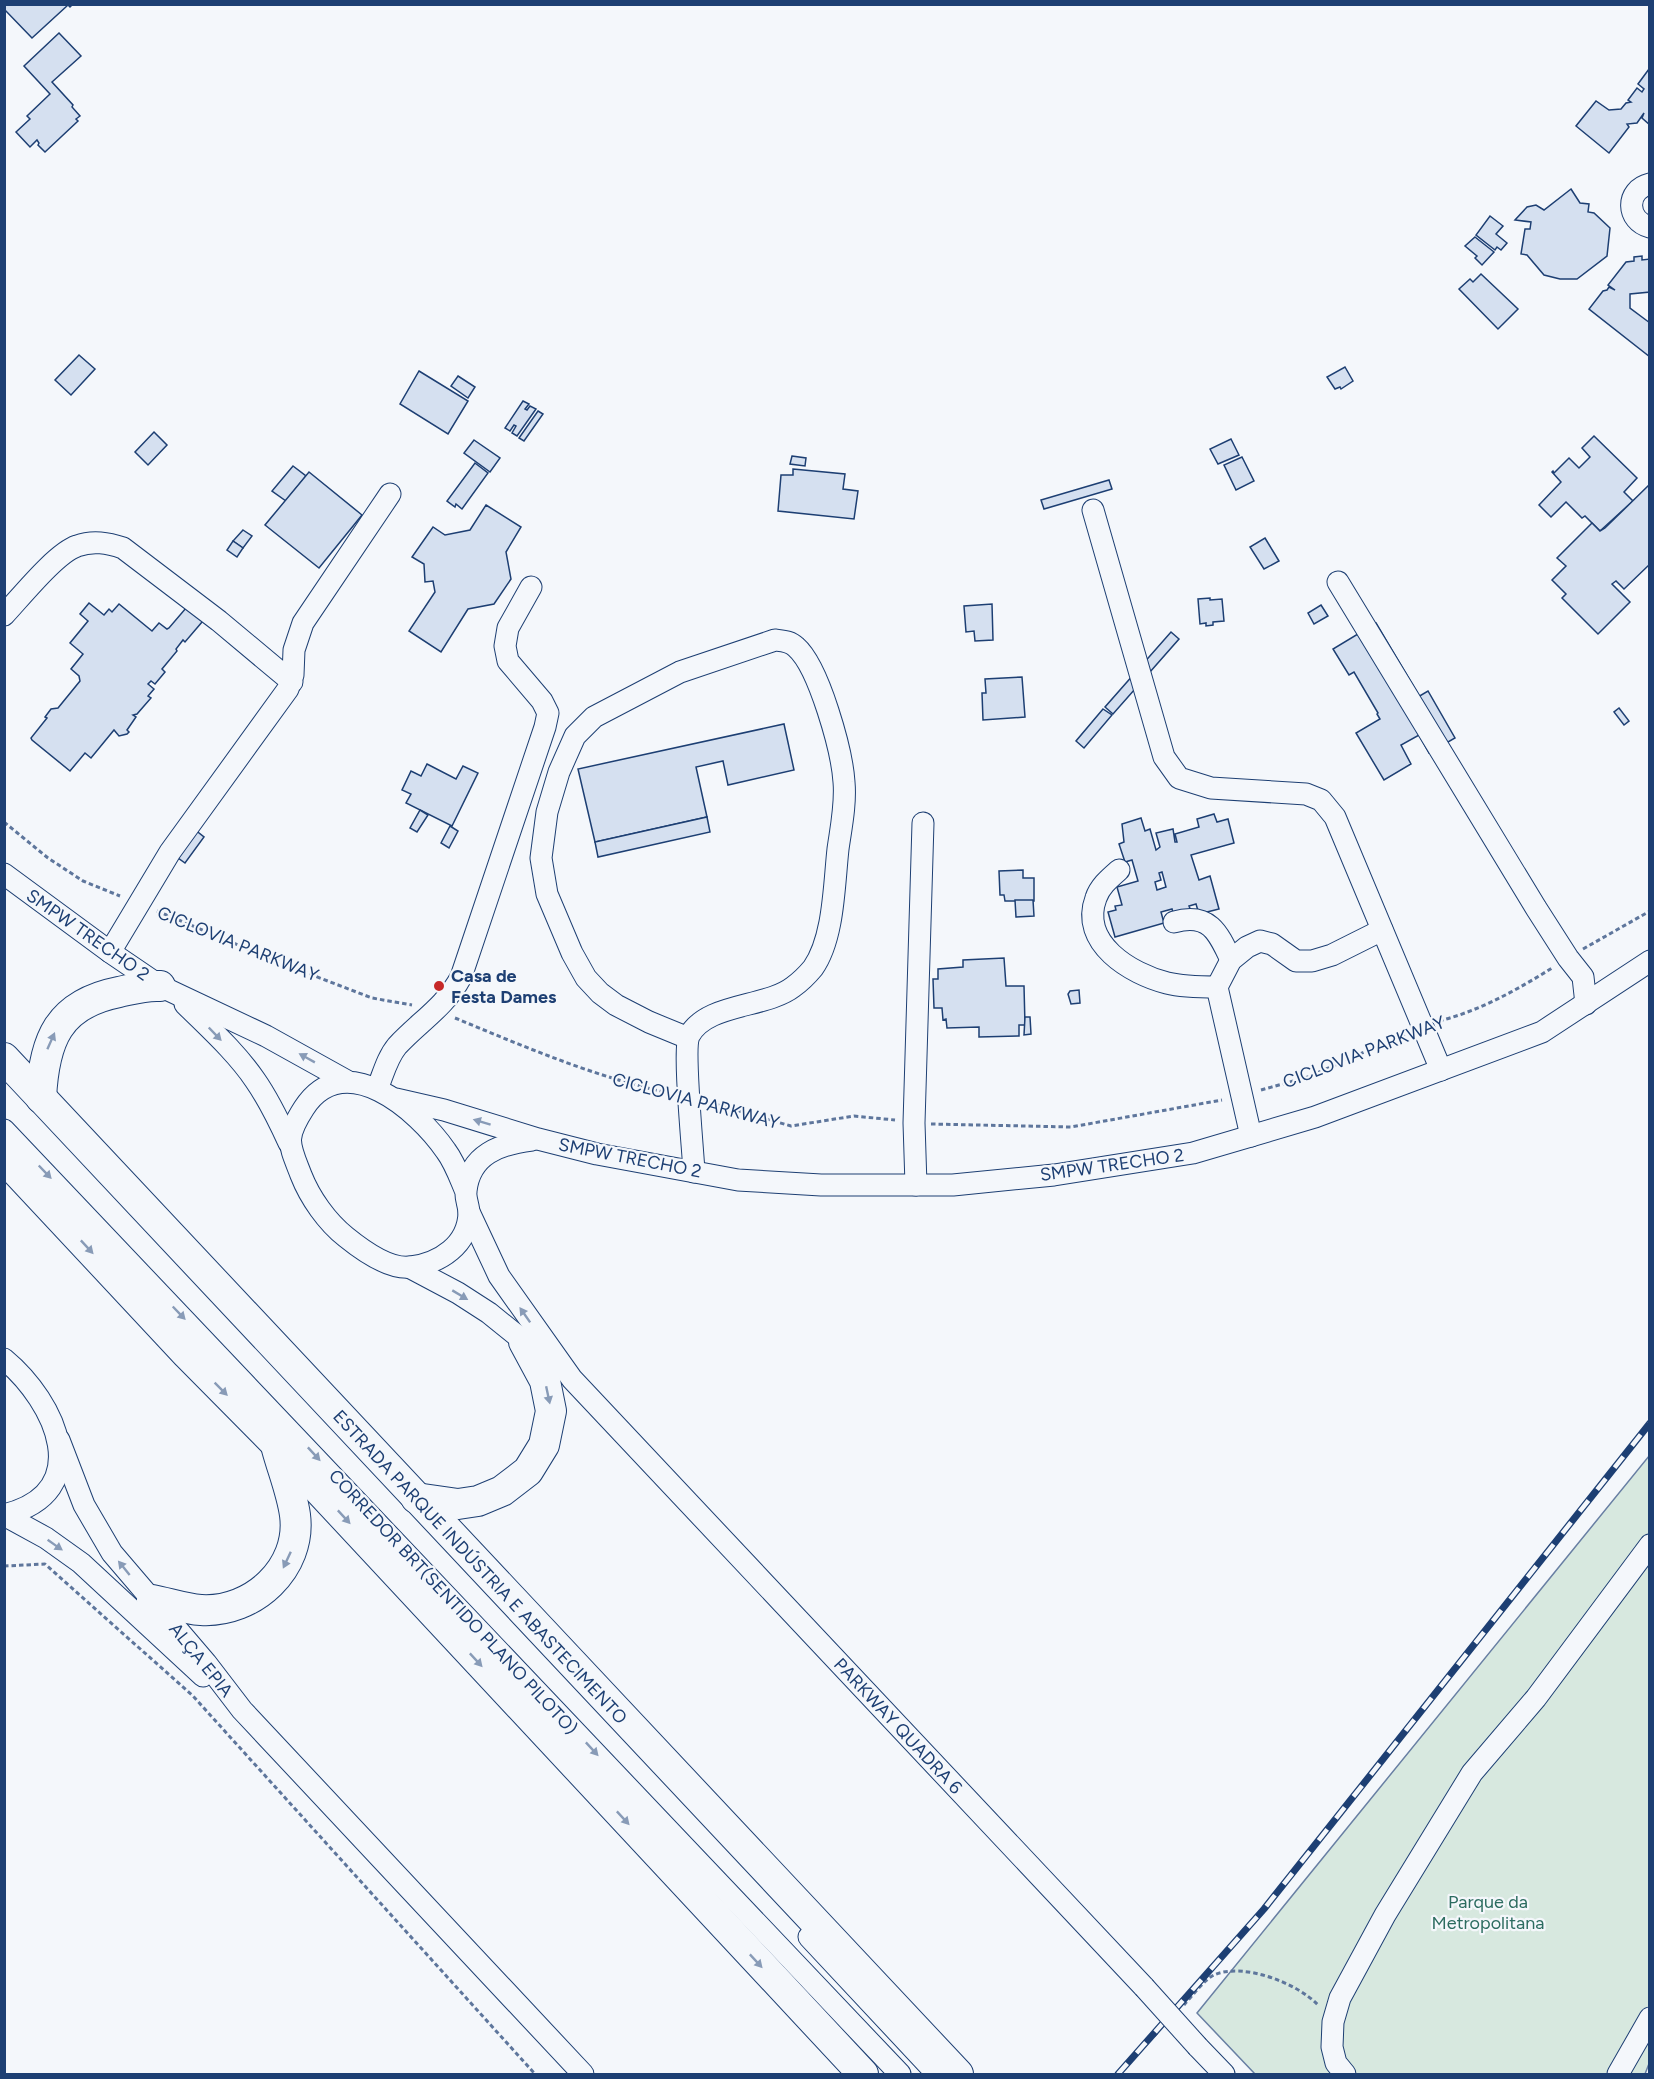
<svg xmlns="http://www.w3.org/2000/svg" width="1654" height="2079" font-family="Figtree,sans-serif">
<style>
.green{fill:#d7e8df;stroke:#687fa3;stroke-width:1.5}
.building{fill:#d5e0f0;stroke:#1d3f73;stroke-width:1.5;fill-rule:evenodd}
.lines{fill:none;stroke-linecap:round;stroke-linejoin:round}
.minor-casing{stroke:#1d3f73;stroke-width:23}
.highway-casing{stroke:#1d3f73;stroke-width:32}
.path{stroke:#5e769c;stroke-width:3;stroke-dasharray:4.5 3;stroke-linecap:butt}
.minor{stroke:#f4f7fb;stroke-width:21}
.highway{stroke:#f4f7fb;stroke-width:30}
.rail-casing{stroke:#1d3f73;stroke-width:7}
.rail{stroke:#f4f7fb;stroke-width:4.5;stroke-dasharray:14;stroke-linecap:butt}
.minor-bridge-casing{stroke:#1d3f73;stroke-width:23;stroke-linecap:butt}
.minor-bridge{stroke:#f4f7fb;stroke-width:21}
.oneway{fill:#889bb7}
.poi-dot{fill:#c62828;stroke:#f4f7fb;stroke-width:2}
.labels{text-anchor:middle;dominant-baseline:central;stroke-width:4.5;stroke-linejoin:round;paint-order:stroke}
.street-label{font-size:18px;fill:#1d3f73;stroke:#f4f7fb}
.poi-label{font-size:18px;font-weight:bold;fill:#1d3f73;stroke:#f4f7fb;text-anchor:start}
.park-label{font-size:18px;fill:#2c6c60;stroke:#f4f7fb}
</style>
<rect width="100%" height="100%" fill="#f4f7fb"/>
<!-- green -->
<polygon class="green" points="1649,1456 1650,2061 1645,2074 1255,2074 1197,2013"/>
<!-- building -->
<g class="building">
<polygon points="4,4 73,4 70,7 68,5 32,38 4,9"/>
<polygon points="59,33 81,56 52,82 73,105 72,107 80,116 76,119 78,121 45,152 38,145 39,143 37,140 30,147 16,132 30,119 27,116 50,94 24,66"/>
<polygon points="1649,69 1650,125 1642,118 1644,113 1637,123 1627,124 1629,127 1609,153 1576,126 1596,101 1609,110 1621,109 1626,103 1631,102 1628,100 1637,88 1642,92 1644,89 1638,84"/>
<polygon points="1571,189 1580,203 1589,204 1588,212 1594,213 1610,228 1607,256 1577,279 1560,279 1544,275 1527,255 1521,254 1525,229 1530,229 1531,222 1515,220 1527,207 1536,205 1544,210"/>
<polygon points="1490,216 1503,226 1496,234 1507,243 1501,250 1497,247 1495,250 1476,235"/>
<polygon points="1475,237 1494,252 1482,265 1475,258 1477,256 1465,246"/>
<polygon points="1642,256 1642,260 1650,259 1650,292 1630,294 1630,308 1650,323 1650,357 1589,309 1603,291 1607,290 1609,287 1615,290 1608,285 1626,262 1634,261 1634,257"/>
<polygon points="1481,274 1518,309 1498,329 1459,289 1470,279 1473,282"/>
<polygon points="79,355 95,369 71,395 55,380"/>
<polygon points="1345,367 1353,381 1341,389 1340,387 1335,389 1327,377"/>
<polygon points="419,371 468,401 448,434 400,404"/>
<polygon points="458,376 475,387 468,398 451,386"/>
<polygon points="523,401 529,404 525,409 527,410 530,406 536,409 517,436 512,433 516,426 514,425 510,431 505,428"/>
<polygon points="538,411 543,414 524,441 519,438"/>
<polygon points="154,432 167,445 148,465 135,452"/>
<polygon points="1594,436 1637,478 1624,492 1633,501 1600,531 1585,516 1582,518 1566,502 1551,517 1539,505 1561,482 1552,472 1553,471 1554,473 1569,458 1579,468 1590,457 1582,448"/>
<polygon points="1231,439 1239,455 1218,464 1210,449"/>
<polygon points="474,440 500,458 490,472 464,453"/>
<polygon points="792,456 806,458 805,466 790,464"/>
<polygon points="1242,457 1254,481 1236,490 1224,465"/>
<polygon points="475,463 488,473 462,509 456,504 455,507 447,501"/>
<polygon points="293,466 306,476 286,501 272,491"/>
<polygon points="793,469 845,474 843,489 858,491 854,519 778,511 781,475 793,475"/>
<polygon points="309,472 362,515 319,568 265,525"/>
<polygon points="1109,480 1112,489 1044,509 1041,500"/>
<polygon points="1650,484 1650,564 1624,589 1616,581 1612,584 1630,602 1598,634 1562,598 1566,594 1552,580 1566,566 1557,558 1592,523 1600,531 1605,528"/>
<polygon points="486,505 521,527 506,552 511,579 494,604 468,609 441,652 409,631 435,592 433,581 425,582 424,564 412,557 433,527 445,535 470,530"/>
<polygon points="243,530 252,536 243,548 233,541"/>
<polygon points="1265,538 1279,561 1264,569 1250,547"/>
<polygon points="233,541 243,548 237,557 227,550"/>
<polygon points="1210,598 1210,600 1222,599 1224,621 1213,622 1213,625 1206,626 1206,623 1200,624 1198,599"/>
<polygon points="192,601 208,615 185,642 183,640 176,649 177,651 162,669 165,672 155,684 151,681 148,684 154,689 148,696 151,698 137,714 133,715 136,717 127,730 129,732 127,734 119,736 114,730 91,758 85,753 70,771 32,740 31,738 47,718 45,717 51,709 58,708 80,681 79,676 71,669 83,654 70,643 88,621 80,614 89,603 104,615 109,609 112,612 119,604 152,631 159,623 167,629 169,628"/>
<polygon points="992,604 993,640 975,641 974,631 966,632 964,606"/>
<polygon points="1321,605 1328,616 1314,624 1308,613"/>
<polygon points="1376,623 1418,694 1406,704 1428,691 1455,738 1429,753 1419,735 1401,745 1411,764 1384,780 1356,733 1380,719 1377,714 1378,713 1354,672 1349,675 1333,649"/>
<polygon points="1171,632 1179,639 1113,714 1105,707"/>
<polygon points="1022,677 1025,717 983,720 982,693 986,693 985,679"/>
<polygon points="1619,708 1629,721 1624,725 1614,712"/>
<polygon points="1103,709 1112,715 1084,748 1076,741"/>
<polygon points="784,724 794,770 728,785 723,761 696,767 707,817 595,842 578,769"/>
<polygon points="427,764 456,779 463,766 478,773 452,826 406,803 411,794 402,790 411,771 421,776"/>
<polygon points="420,810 428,815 417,832 410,828"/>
<path d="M1214,814L1217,822L1228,819L1234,843L1191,855L1199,880L1210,876L1219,909L1199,914L1196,904L1189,906L1191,911L1174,916L1172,909L1161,912L1164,923L1115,937L1108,912L1116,910L1115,906L1122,905L1117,887L1138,881L1132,860L1125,862L1119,844L1124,842L1122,824L1141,818L1145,831L1150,829L1156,850L1160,847L1156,833L1173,829L1175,842H1177L1175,834L1199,827L1197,819ZM1162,872L1166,887L1157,890L1155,882L1161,880L1159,873Z"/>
<polygon points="707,817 710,832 598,857 595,842"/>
<polygon points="450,826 458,831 449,848 441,843"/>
<polygon points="194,829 204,837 185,863 174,855"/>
<polygon points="1023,870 1023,878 1034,878 1034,901 1005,901 1004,895 1000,895 999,871"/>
<polygon points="1015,900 1033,900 1034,916 1016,917"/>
<polygon points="1004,958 1006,986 1024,986 1025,1025 1019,1025 1019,1036 979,1037 979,1027 947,1028 946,1019 943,1020 942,1008 934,1008 933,979 938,979 938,969 963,967 963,960"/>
<polygon points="1079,990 1080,1003 1071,1004 1068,994 1070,991"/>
<polygon points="1025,1017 1030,1017 1031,1034 1024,1035"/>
</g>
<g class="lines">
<!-- minor casing -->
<g class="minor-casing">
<g id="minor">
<path d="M1650,184C1625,190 1626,221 1650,227"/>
<polyline points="1093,510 1164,757 1179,778 1211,788 1306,794 1321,800 1335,817 1441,1070"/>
<polyline points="1338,582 1536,908 1568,958 1583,977 1586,1004"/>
<path d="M4,615C21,597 56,553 77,546C93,540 108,543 123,548L219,621L292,682"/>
<path d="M1119,870C1110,878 1100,886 1096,898C1079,943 1131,974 1167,983C1183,987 1201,987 1217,987"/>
<polyline points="4,874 110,952 160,986 266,1036 347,1081"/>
<path d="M1174,922C1209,912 1218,932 1231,960"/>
<polyline points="110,952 170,852 288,689 293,675 294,650 303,623 390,494"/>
<path d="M185,1004C209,1028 236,1052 255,1080C269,1100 279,1121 289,1143"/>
<path d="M688,1038L649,1022L616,1005L600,993L586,978L572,953L547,894L541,858L547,812L559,772L575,736L594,717L680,672L775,640C783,641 790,641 796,647C819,667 842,751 844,782C846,804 841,828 838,849C834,885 834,938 813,968C808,974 800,982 793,987C766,1008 706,1003 689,1036C683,1050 693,1150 694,1172"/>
<path d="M377,1089C383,1075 387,1058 397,1046C419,1022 445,1007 461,977L545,727L548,713L542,701L508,661L505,646L508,628L531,587"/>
<polyline points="396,1099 444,1110 538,1139 597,1154 738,1180 821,1185 953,1185 1054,1175 1193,1153 1315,1117 1542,1032 1650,961"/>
<polyline points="4,1130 900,2074"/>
<polyline points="1251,1136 1217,987 1231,960 1247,947 1260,941 1272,944 1296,961 1312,961 1332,955 1382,930"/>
<polyline points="916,1185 914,1123 923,823"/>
<path d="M466,1192C460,1178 455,1163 446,1151C418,1110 344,1046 304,1108C284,1139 289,1144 301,1175C310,1198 327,1222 346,1237C362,1250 389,1270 411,1267C440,1263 468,1245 469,1213C469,1206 465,1198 466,1191C470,1154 500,1144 532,1140"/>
<polyline points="469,1212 499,1276 572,1379 1144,1987"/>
<polyline points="409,1267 458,1293 489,1313 536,1351"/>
<path d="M4,1359C56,1402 97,1492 4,1515"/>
<polyline points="59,1440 84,1505 112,1553 206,1663 242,1710 583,2074"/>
<polyline points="4,1515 46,1538 81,1563 203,1676"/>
<polyline points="809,1937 937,2074"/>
<polyline points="1198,2047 1224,2074"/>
<polyline points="1345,2074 1336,2063 1332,2047 1333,2022 1340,1998 1385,1915 1472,1773 1536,1698 1650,1545"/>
<polyline points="1618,2074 1650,2018"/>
</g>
</g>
<!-- highway casing -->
<g class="highway-casing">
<g id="highway">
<polyline points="4,1058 958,2074"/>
<path d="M41,1098C44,1040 58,1004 119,992C133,989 146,985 160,986"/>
<polyline points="4,1158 187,1354 275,1443 863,2074"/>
<polyline points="416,1498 458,1504 478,1501 502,1491 528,1471 544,1445 551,1411 545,1381 524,1342"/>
<path d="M152,1600C168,1603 185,1609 201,1610C253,1613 302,1568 295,1515C292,1493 283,1471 277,1449"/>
</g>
</g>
<!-- path -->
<g class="path">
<polyline points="4,822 48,858 83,881 120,896"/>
<polyline points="157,911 286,965 372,998 412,1005"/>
<polyline points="1583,949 1650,911"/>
<path d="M455,1018C525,1047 595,1077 669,1093"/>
<path d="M1439,1021C1479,1011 1517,990 1552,968"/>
<polyline points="1261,1090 1308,1077 1405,1034"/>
<polyline points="708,1102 791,1126 854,1116 895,1120"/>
<polyline points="931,1124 1071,1127 1222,1100"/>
<polyline points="4,1566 45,1564 193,1696 535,2074"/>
<path d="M1184,2005C1191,1997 1205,1979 1214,1975C1243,1962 1297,1983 1318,2005"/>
<polyline points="1117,2074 1159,2031"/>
</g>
<!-- minor -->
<use href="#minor" class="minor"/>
<!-- highway -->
<use href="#highway" class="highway"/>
<!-- rail casing -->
<g class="rail-casing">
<polyline id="rail" points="1118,2074 1264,1909 1650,1423"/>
</g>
<!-- rail -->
<use href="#rail" class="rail"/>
<!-- minor-bridge casing -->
<g class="minor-bridge-casing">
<polyline id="minor-bridge" points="1144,1987 1198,2047"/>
</g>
<!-- minor-bridge -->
<use href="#minor-bridge" class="minor-bridge"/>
</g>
<!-- one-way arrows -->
<defs><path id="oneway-solid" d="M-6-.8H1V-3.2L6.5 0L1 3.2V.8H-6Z" transform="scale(1.5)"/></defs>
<g class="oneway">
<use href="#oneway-solid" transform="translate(215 1034) rotate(46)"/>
<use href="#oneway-solid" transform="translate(51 1041) rotate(-66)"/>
<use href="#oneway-solid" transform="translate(307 1058) rotate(-151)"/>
<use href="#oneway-solid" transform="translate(482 1122) rotate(-163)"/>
<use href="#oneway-solid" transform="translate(45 1172) rotate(46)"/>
<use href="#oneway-solid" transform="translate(87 1247) rotate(47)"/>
<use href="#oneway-solid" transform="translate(460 1295) rotate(31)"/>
<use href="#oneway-solid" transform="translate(179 1313) rotate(46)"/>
<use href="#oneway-solid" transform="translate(525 1315) rotate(-125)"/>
<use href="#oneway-solid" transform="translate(221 1389) rotate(45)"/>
<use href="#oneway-solid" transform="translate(548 1395) rotate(78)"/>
<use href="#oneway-solid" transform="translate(314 1454) rotate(47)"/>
<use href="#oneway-solid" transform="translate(344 1517) rotate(47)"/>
<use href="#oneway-solid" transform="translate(55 1545) rotate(35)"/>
<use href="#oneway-solid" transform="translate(287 1560) rotate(115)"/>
<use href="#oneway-solid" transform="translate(124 1568) rotate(-129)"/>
<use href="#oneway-solid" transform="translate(476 1660) rotate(47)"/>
<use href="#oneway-solid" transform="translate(592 1749) rotate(47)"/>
<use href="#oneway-solid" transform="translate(623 1818) rotate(47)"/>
<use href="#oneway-solid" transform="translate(756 1961) rotate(47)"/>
</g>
<!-- markers -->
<circle class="poi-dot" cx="439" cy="986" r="6"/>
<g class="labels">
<!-- street labels -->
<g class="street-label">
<text transform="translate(88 935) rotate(35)">SMPW TRECHO 2</text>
<text transform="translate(238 944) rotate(22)">CICLOVIA PARKWAY</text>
<text transform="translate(1364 1052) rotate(-21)">CICLOVIA PARKWAY</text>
<text transform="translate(696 1101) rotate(15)">CICLOVIA PARKWAY</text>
<text transform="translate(630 1158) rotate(11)">SMPW TRECHO 2</text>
<text transform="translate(1112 1165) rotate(-8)">SMPW TRECHO 2</text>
<text transform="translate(480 1567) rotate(47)">ESTRADA PARQUE INDÚSTRIA E ABASTECIMENTO</text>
<text transform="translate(453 1602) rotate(47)">CORREDOR BRT(SENTIDO PLANO PILOTO)</text>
<text transform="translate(201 1660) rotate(51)">ALÇA EPIA</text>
<text transform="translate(898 1726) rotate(47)">PARKWAY QUADRA 6</text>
</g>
<!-- poi labels -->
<g class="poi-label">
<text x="451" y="976">Casa de<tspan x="451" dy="21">Festa Dames</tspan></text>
</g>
<!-- park labels -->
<g class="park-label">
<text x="1488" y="1902">Parque da<tspan x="1488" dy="21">Metropolitana</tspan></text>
</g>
</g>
<!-- border -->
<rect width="1654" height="2079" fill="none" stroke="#1d3f73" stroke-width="12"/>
</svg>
